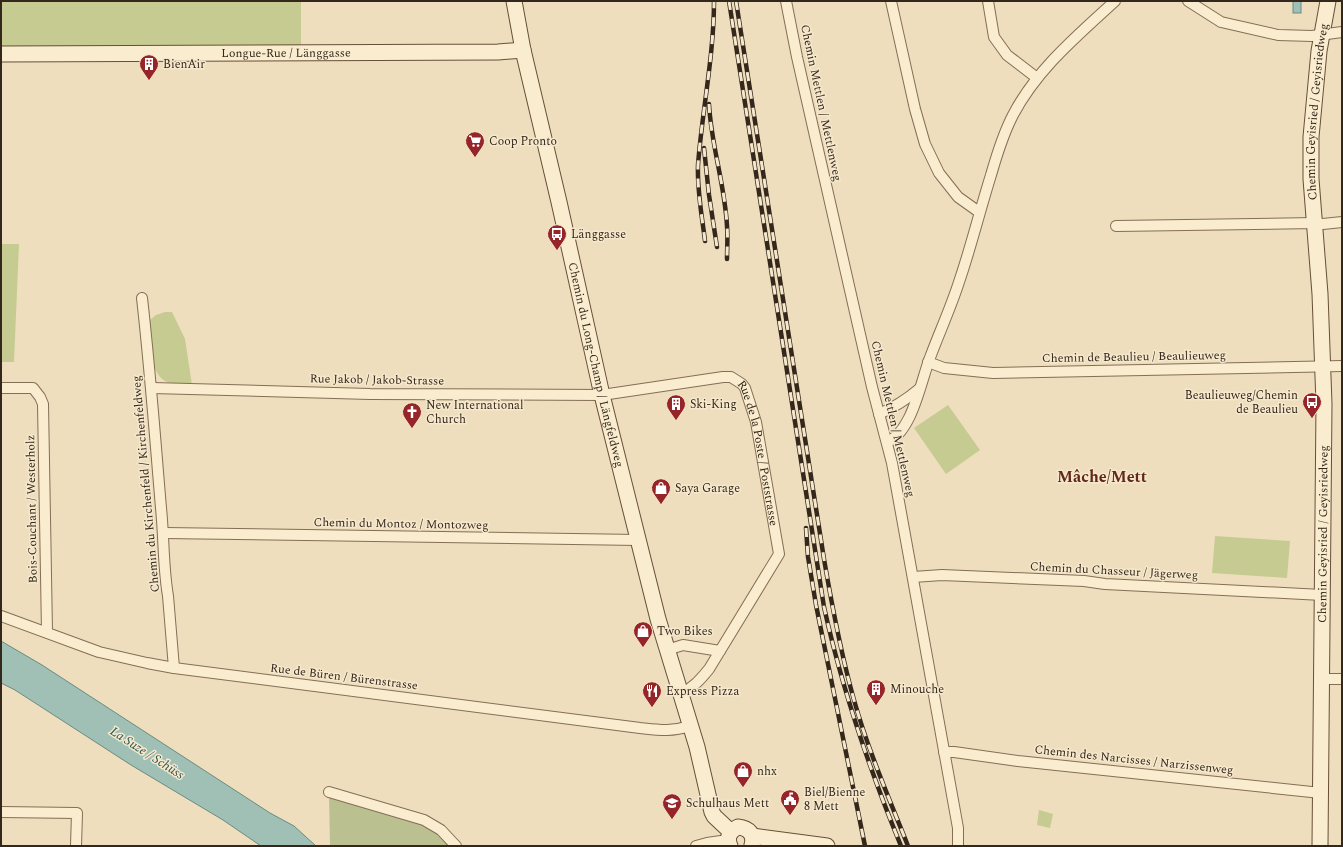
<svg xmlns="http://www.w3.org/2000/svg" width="1343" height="847" font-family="Spectral,serif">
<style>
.green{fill:#c6cb91}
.cemetery{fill:#bbc091}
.water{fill:#a0bfb5;stroke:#688c82}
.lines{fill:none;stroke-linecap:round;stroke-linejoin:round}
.street-casing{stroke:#856e56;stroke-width:12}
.secondary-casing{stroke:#674f39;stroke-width:17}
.street{stroke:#f9eccf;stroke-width:10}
.secondary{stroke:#f9eccf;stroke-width:15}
.rail-casing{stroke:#34271b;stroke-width:4.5}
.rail{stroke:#f5e8cc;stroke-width:3;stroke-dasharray:9;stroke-linecap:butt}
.labels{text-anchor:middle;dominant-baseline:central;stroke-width:3;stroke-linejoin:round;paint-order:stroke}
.street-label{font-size:12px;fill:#34271b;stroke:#f5e8cc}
.poi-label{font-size:12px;fill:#34271b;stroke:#f5e8cc;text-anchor:start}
.water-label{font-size:13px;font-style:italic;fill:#2a5551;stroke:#f5e8cc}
.district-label{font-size:16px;font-weight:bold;fill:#61271a;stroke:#f5e8cc}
</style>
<rect width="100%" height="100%" fill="#eedebd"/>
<!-- green -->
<g class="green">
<polygon points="1,1 301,1 301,53 1,54"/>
<polygon points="1,244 19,244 14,362 1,362"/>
<path d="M165,312H172L185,339L192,385C174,384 161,386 154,366L150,320L156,315Z"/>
<polygon points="948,405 980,450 946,474 914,428"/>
<polygon points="1215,536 1290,541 1287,578 1212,573"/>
<polygon points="1039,810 1053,814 1050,828 1037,825"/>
</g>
<!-- cemetery -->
<polygon class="cemetery" points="329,792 417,817 456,846 330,846"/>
<!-- water -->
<g class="water">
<rect x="1293" y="1" width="8" height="12"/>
<polygon points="1,641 42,665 270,813 294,826 316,846 261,846 223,820 131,765 15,690 1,683"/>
</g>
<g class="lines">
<!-- street casing -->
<g class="street-casing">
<g id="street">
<polyline points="786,1 797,57 872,387 892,463 958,828 958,846"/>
<polyline points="891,1 915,109 925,144 939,173 958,197 979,212"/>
<polyline points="988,1 994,37 1007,55 1037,78"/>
<polyline points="1188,1 1221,22 1278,35 1312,36 1342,32"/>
<polyline points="1116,226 1315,223 1323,224 1342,222"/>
<path d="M142,298C150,368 155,437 161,508C164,537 163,567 168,596L174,668"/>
<polyline points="928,362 944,368 993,373 1342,366"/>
<polyline points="1,388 33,388 40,397 43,404 47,632"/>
<path id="s1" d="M152,388L370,394L602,395L723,377H731L742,384L745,388L756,422L779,554L709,669C700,680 693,688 680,694"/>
<path d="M879,414C895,407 906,400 919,389"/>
<path d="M887,442C913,432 921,379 931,355C940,331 951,307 959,282C971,247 980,210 991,175C997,154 1003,134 1013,115C1037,69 1077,36 1115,1"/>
<polyline points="164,533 638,540"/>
<polyline points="913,577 942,575 1084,581 1105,584 1322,595"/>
<path d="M1,616L99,652L147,663L174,668L640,728C659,730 671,732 690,726"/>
<polyline points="667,650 683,645 720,651"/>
<polyline points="1322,679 1342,679"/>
<polyline points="944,752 954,752 1018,761 1321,793"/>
<polyline points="329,792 424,820 441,830 456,846"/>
<polyline points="1,812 77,813 76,846"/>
<polyline points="696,846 707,843 728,840"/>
</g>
</g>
<!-- secondary casing -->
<g class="secondary-casing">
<g id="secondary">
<path id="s2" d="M514,1L523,50L559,202L602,395L658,619L697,747L712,812L714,816L731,832"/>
<path id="s3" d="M1,54L498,52L523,50"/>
<polyline points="752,836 827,846"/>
<path d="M730,846C726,837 730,831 738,827C749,828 755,835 752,845"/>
<path id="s4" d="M1320,846L1324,404L1320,294L1311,179V137L1319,51L1328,1"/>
</g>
</g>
<!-- street -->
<use href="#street" class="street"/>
<!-- secondary -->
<use href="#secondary" class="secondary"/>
<!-- rail casing -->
<g class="rail-casing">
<g id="rail">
<path d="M729,1L824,607C842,689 869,768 901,846"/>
<path d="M736,1L824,559C832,606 841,654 854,700C868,750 889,798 908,846"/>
<path d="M709,104C711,145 725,185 727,226C728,237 727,248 727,259"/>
<polyline points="704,148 709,195 717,247"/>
<path d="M705,241C702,216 697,191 698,165C702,111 714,56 714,1"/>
<polyline points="806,528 808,557 816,605 865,846"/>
</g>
</g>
<!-- rail -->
<use href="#rail" class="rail"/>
</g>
<!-- icons -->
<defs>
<g id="building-pin" transform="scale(1)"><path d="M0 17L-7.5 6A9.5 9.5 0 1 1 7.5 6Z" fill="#952529" stroke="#f5e8cc"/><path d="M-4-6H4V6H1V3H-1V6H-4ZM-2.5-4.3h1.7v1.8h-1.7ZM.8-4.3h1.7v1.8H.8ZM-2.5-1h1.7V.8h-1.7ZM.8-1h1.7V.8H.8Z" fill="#fff"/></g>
<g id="supermarket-pin" transform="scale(1)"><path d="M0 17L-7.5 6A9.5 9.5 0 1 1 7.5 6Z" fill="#952529" stroke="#f5e8cc"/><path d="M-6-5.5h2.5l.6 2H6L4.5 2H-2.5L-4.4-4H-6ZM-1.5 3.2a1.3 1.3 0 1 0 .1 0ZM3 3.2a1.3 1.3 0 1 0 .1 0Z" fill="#fff"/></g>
<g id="bus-pin" transform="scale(1)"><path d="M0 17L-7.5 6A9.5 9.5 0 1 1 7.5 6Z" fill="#952529" stroke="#f5e8cc"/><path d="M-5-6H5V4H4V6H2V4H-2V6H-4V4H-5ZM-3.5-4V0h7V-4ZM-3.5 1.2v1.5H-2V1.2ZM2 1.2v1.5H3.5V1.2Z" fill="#fff"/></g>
<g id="church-pin" transform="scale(1)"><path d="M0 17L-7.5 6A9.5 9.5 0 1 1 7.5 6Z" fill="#952529" stroke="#f5e8cc"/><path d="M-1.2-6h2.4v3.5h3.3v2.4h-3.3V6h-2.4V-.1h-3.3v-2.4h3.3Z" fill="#fff"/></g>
<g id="shop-pin" transform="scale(1)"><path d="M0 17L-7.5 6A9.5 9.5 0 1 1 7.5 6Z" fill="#952529" stroke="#f5e8cc"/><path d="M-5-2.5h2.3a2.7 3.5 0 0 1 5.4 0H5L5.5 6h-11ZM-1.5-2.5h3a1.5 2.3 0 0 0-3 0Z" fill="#fff"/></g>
<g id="restaurant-pin" transform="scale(1)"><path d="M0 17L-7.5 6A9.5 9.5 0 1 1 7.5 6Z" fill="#952529" stroke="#f5e8cc"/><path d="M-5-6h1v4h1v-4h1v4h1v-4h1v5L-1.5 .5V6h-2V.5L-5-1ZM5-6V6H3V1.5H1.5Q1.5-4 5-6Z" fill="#fff"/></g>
<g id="civic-pin" transform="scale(1)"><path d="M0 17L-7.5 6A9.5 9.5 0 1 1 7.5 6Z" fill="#952529" stroke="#f5e8cc"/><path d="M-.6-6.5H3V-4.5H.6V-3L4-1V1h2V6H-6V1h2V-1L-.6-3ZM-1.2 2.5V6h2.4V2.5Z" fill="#fff"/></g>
<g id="school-pin" transform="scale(1)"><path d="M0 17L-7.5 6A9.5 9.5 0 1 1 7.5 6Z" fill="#952529" stroke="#f5e8cc"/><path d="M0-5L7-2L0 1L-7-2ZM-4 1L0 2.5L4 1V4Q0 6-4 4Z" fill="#fff"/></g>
</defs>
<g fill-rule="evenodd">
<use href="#building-pin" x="149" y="64"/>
<use href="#supermarket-pin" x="475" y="141"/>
<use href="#bus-pin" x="557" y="234"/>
<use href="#bus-pin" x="1312" y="402"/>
<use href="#building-pin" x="676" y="404"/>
<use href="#church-pin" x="412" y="412"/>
<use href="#shop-pin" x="661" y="488"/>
<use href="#shop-pin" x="643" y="631"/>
<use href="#building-pin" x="876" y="689"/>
<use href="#restaurant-pin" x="652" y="691"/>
<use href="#shop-pin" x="743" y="771"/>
<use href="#civic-pin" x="790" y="799"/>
<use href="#school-pin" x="672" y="803"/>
</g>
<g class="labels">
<!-- street labels -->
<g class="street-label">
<text stroke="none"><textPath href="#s3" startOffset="285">Longue-Rue / Länggasse</textPath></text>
<text transform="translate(821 103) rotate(78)">Chemin Mettlen / Mettlenweg</text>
<text stroke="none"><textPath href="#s4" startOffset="735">Chemin Geyisried / Geyisriedweg</textPath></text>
<text transform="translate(1134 357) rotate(-1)">Chemin de Beaulieu / Beaulieuweg</text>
<text stroke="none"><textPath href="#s2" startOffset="373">Chemin du Long-Champ / Längfeldweg</textPath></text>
<text transform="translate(377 380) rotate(1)">Rue Jakob / Jakob-Strasse</text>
<text transform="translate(893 419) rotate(77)">Chemin Mettlen / Mettlenweg</text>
<text stroke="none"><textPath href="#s1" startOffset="665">Rue de la Poste / Poststrasse</textPath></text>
<text transform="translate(146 484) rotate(-95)">Chemin du Kirchenfeld / Kirchenfeldweg</text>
<text transform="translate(32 509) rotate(-91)">Bois-Couchant / Westerholz</text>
<text transform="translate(401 524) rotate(1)">Chemin du Montoz / Montozweg</text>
<text stroke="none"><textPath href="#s4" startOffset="312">Chemin Geyisried / Geyisriedweg</textPath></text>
<text transform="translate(1114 571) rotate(3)">Chemin du Chasseur / Jägerweg</text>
<text transform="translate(344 677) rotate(7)">Rue de Büren / Bürenstrasse</text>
<text transform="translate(1134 760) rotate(6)">Chemin des Narcisses / Narzissenweg</text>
</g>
<!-- poi labels -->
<g class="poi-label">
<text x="163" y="64">BienAir</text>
<text x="489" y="141">Coop Pronto</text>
<text x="571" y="234">Länggasse</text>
<text x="1298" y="395" text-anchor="end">Beaulieuweg/Chemin<tspan x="1298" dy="14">de Beaulieu</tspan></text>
<text x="690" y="404">Ski-King</text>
<text x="426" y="405">New International<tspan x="426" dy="14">Church</tspan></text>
<text x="675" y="488">Saya Garage</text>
<text x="657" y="631">Two Bikes</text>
<text x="890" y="689">Minouche</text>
<text x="666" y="691">Express Pizza</text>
<text x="757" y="771">nhx</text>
<text x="804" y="792">Biel/Bienne<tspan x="804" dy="14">8 Mett</tspan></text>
<text x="686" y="803">Schulhaus Mett</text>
</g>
<!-- water labels -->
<g class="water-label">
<text transform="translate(147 753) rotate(33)">La Suze / Schüss</text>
</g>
<!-- district labels -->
<g class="district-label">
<text x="1102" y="477">Mâche/Mett</text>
</g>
</g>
<!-- border -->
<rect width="1343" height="847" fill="none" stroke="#34271b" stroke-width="4"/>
</svg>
